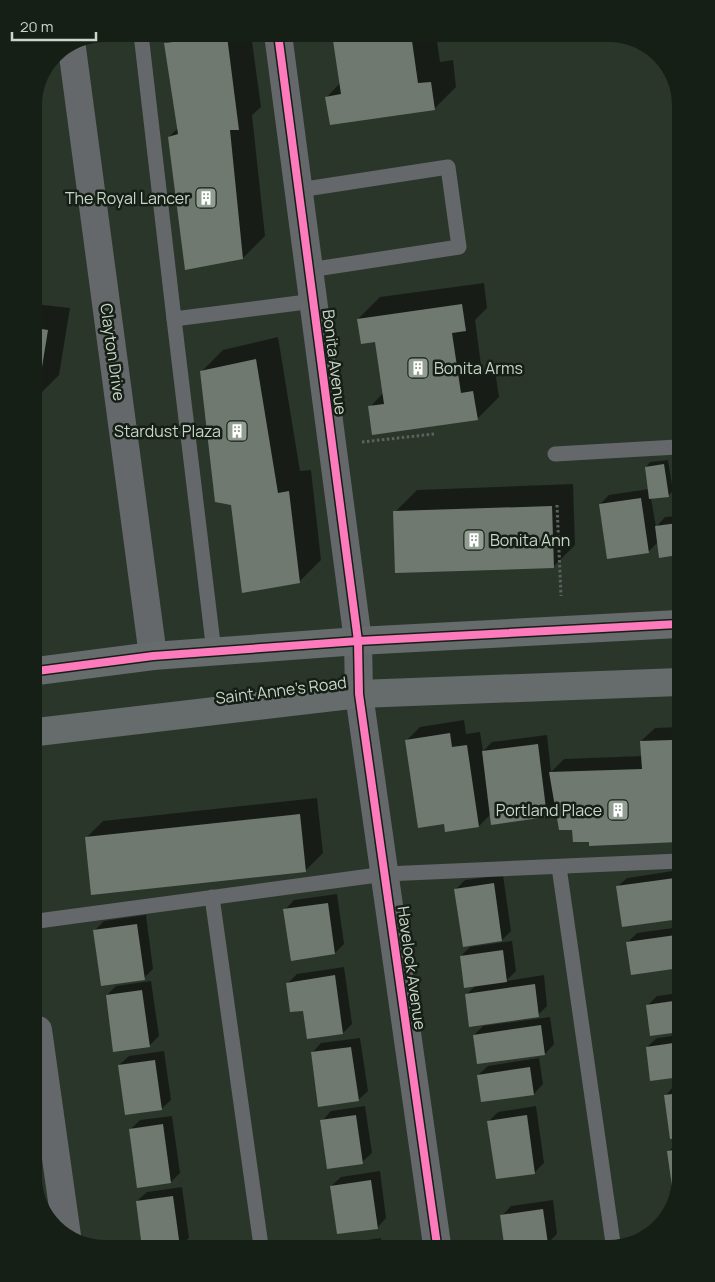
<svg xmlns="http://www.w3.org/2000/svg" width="715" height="1282" font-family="Manrope,sans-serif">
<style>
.shadow{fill:#0007}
.building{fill:#6f796f}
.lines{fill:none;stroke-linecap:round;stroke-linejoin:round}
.path{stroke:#5d6261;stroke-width:3;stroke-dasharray:2.5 2.5;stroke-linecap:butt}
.lane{stroke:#65686a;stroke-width:15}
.street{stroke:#65686a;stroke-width:28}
.secondary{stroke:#666b6c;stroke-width:28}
.cycleway-casing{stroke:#161f16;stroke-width:11}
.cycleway{stroke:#fd7abc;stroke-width:8}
.labels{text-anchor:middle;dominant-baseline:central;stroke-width:5;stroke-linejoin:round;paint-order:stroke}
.poi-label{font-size:16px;fill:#cad6ca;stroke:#161f16;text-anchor:end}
.street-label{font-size:16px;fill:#cad6ca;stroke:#161f16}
</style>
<rect width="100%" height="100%" fill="#2b362b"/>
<!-- shadow -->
<g class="shadow">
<polygon points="175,34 251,34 261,107 252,115 265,236 243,258 169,137 178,128 165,44"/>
<polygon points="333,34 436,34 440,62 453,60 456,87 434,109 327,97 340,83"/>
<polygon points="484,283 487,308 475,320 482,372 495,370 499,397 477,419 370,407 383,393 376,340 358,319 380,297"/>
<polygon points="35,304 70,308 59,375 37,397"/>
<polygon points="278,337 300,471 311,470 321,560 299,582 232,504 201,372 223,350"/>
<polygon points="668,460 673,491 668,496 651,498 656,527 665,517 678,516 678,554 660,556 658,542 648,552 600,504 609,495 649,489 646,467 650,462"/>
<polygon points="573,484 575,545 553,567 395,512 417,490"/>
<polygon points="464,720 466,734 480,732 483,751 492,742 547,735 551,772 564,759 643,756 641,741 655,728 679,727 679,841 590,845 590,841 573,829 556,806 546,816 491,814 479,826 446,831 445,823 406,741 420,727"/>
<polygon points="317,798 323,853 306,870 86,838 103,821"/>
<polygon points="680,870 680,918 617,887 627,878"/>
<polygon points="503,875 511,931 502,940 456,889 465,880"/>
<polygon points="337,894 344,944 335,953 285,910 294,900"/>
<polygon points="146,915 153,969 144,978 95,930 104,921"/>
<polygon points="680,927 680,967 632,973 628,942 637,933"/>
<polygon points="512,941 516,971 506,981 544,975 547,1006 538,1015 466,995 476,985 461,956 470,947"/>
<polygon points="344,967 352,1024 343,1033 304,1009 288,983 297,974"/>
<polygon points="151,981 159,1036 150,1045 107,995 116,986"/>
<polygon points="680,993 680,1030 652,1034 648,1005 657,996"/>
<polygon points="550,1017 554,1044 545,1054 474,1035 483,1026"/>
<polygon points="680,1035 681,1076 647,1047 657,1038"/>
<polygon points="360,1038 368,1091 358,1100 312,1053 321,1043"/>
<polygon points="164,1051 171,1100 161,1109 119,1065 129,1056"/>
<polygon points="539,1058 543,1084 534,1094 478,1075 488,1066"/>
<polygon points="674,1086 681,1086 681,1136 665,1096"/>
<polygon points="365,1106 372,1153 362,1162 322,1121 331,1111"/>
<polygon points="536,1106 544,1163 535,1172 497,1178 489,1121 498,1112"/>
<polygon points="172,1116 180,1173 171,1182 131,1129 140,1120"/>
<polygon points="678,1142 681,1142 681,1181 675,1198 669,1151"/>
<polygon points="380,1171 386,1218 377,1228 331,1186 341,1177"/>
<polygon points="182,1187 189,1238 179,1247 144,1248 137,1201 147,1192"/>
<polygon points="553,1200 557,1234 548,1243 505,1244 502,1216 511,1206"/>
<polygon points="381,1238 382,1245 343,1246 346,1243"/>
</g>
<!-- building -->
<g class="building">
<polygon points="332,34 411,34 418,83 431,82 435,110 330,125 325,97 341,94"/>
<polygon points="227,36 239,130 230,130 243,259 185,270 168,137 178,134 164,43"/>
<polygon points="462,304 466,331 452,333 461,393 473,391 478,420 372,435 368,406 384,404 375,342 361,344 357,319"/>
<polygon points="35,328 48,330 37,398 35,398"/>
<polygon points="256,359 278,493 289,491 300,583 242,593 231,505 215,502 200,371"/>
<polygon points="664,464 669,497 649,499 645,467"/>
<polygon points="641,498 649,553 607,559 599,504"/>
<polygon points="552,506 554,568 395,573 393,511"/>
<polygon points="678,523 678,555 659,558 655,526"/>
<polygon points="450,733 452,747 467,745 479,827 445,832 444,824 418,828 405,740"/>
<polygon points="672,740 679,789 679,842 589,846 589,842 573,842 572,830 559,830 549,772 642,769 640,741"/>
<polygon points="538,744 547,817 491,825 482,751"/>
<polygon points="300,814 306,872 91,895 85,837"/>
<polygon points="675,878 680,919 622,927 616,886"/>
<polygon points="494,883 502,941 463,947 454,889"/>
<polygon points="328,903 335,954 291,961 283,909"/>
<polygon points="137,924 145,980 101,986 93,930"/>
<polygon points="676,935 680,968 631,975 626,942"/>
<polygon points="503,950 507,982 464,988 460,956"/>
<polygon points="335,975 343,1034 307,1039 303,1011 290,1012 286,983"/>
<polygon points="535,984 539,1017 469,1027 465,994"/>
<polygon points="142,990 150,1047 113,1052 106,995"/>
<polygon points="680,1000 680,1032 650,1036 646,1005"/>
<polygon points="541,1025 545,1055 477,1064 473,1035"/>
<polygon points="680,1042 681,1077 650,1081 646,1047"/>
<polygon points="351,1047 359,1101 318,1107 311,1052"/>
<polygon points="155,1060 162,1110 125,1115 118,1065"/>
<polygon points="530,1067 534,1095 481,1102 477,1075"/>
<polygon points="681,1093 681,1138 670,1139 664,1095"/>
<polygon points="356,1115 363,1164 327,1169 320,1120"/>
<polygon points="527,1115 535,1174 496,1179 487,1121"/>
<polygon points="163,1124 171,1183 137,1188 129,1129"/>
<polygon points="681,1149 681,1181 674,1201 667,1151"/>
<polygon points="371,1180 378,1229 337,1234 330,1186"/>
<polygon points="173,1196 180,1247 142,1248 136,1201"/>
<polygon points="543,1209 548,1244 504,1244 500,1215"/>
</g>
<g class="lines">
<!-- path -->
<g class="path">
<polyline points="362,442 434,434"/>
<polyline points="557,505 561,596"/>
</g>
<!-- lane -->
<g class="lane">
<polyline points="141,34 174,319"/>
<polyline points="299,190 448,167 459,247 309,270"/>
<polyline points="555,454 677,447"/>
<polyline points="214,652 174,319 314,301"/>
<polyline points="559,867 613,1243"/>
<polyline points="212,897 261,1246"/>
<polyline points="38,921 385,874 680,861"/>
</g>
<!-- street -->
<g class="street">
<polyline points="278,34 358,641 359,694 437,1245"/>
<polyline points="72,48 153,656"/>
<polyline points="38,1030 67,1236"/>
</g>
<!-- secondary -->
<g class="secondary">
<polyline points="37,671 153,656 358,641 678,624"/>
<polyline points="37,732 359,694 679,682"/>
</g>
<!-- cycleway casing -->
<g class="cycleway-casing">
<g id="cycleway">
<polyline points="278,34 358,641 359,694 437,1245"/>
<polyline points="37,671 153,656 358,641 678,624"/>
</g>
</g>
<!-- cycleway -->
<use href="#cycleway" class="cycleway"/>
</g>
<!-- icons -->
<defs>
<g id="building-square" transform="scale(1.125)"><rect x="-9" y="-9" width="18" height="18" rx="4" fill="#929e92" stroke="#161f16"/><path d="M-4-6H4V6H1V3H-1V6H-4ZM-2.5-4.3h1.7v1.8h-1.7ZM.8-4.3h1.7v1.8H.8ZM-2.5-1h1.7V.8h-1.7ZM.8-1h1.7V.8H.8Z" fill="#fff"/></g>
</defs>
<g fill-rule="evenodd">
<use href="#building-square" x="206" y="198"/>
<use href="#building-square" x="418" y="368"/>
<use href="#building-square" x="237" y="431"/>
<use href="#building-square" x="474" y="540"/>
<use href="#building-square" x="618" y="810"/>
</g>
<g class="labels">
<!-- poi labels -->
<g class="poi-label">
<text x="190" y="198">The Royal Lancer</text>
<text x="434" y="368" text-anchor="start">Bonita Arms</text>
<text x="221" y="431">Stardust Plaza</text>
<text x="490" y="540" text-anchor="start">Bonita Ann</text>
<text x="602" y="810">Portland Place</text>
</g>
<!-- street labels -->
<g class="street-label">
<text transform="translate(113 352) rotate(82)">Clayton Drive</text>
<text transform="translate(335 362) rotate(83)">Bonita Avenue</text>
<text transform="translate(281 690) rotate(-7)">Saint Anne's Road</text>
<text transform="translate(412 968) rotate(82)">Havelock Avenue</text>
</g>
</g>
<!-- crop -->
<path d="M0 0H715V1282H0ZM105 42H609A63 63 0 0 1 672 105V1177A63 63 0 0 1 609 1240H105A63 63 0 0 1 42 1177V105A63 63 0 0 1 105 42Z" fill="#161f16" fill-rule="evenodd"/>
<!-- scale -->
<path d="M12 32v8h84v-8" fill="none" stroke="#cad6ca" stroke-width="2.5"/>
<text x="20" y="32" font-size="15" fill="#cad6ca" stroke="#161f16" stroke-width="4" paint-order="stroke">20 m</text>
</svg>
